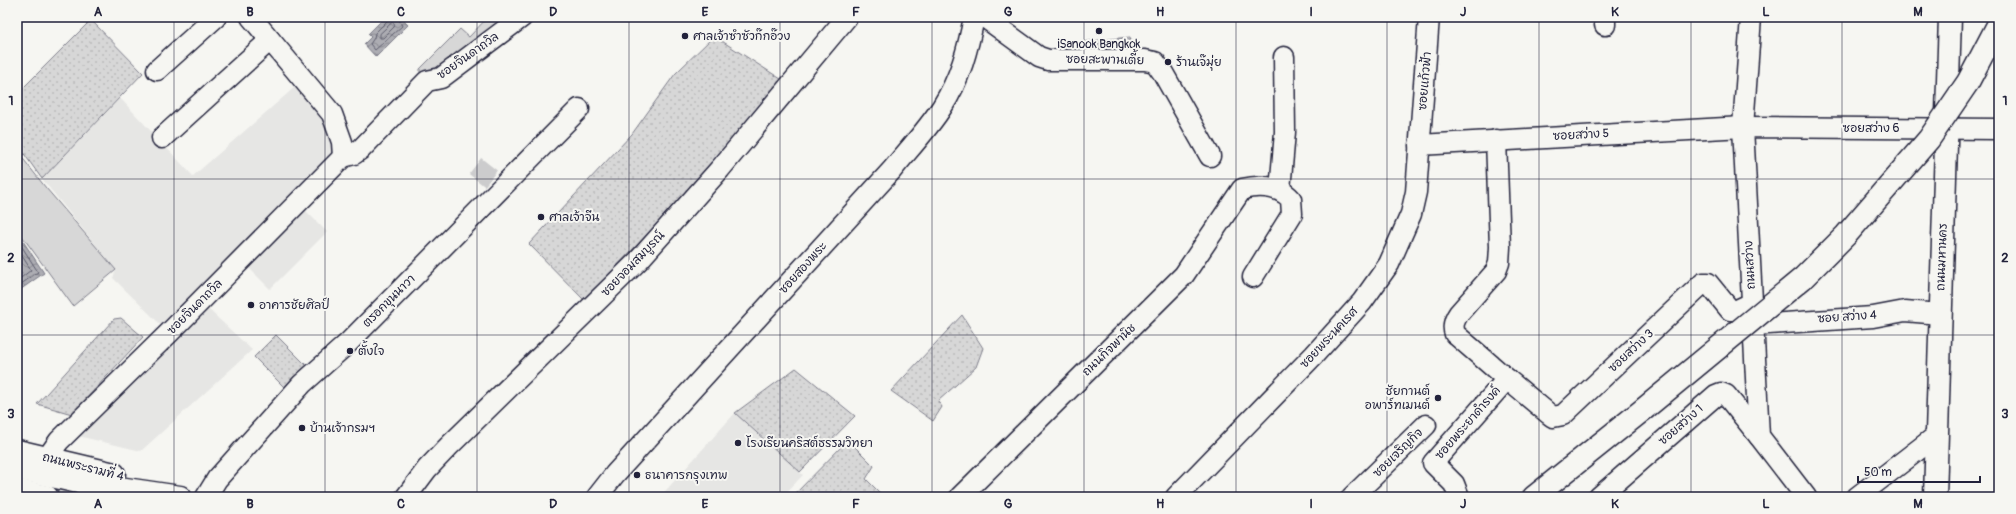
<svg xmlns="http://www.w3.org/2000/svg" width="2016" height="514" font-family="Pangolin,'Playpen Sans Thai',sans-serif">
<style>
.built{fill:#e6e6e4}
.grass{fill:url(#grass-dots);stroke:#7c7c89}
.garden{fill:#d7d7d7;stroke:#7c7c89}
.water{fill:url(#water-waves);stroke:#757583}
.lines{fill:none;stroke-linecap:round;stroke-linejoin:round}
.shore{stroke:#5a5a6b;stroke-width:1}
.minor-tunnel{stroke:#cccccd;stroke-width:20;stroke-dasharray:20 10;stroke-linecap:butt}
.minor-casing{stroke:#22223b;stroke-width:23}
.major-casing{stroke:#22223b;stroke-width:25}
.highway-casing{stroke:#22223b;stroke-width:25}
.minor{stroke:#f6f6f2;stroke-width:20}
.major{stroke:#f6f6f2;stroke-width:22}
.highway{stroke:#f6f6f2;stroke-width:22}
.highway-bridge-casing{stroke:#22223b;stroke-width:25;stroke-linecap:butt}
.highway-bridge{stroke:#f6f6f2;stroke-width:22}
.grid{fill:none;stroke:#22223b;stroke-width:1;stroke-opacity:0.55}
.poi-dot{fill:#22223b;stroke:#f6f6f2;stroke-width:1.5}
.labels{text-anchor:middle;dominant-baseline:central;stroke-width:4;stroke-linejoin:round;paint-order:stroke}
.poi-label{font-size:12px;fill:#22223b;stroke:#f6f6f2;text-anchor:start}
.street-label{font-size:12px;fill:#22223b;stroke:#f6f6f2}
.neatline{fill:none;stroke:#22223b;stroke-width:1.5}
.grid-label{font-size:13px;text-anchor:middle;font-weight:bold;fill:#22223b}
</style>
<defs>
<pattern id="grass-dots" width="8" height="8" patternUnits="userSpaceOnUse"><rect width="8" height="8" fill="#d7d7d7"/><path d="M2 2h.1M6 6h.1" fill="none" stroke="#b8b8b9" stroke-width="1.8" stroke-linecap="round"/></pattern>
<pattern id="water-waves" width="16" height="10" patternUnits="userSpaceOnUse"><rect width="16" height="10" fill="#adadb3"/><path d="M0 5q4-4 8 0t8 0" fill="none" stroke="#8c8c93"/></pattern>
</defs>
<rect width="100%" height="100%" fill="#f6f6f2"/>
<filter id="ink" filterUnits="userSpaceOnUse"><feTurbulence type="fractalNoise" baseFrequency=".025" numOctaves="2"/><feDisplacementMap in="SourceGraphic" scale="8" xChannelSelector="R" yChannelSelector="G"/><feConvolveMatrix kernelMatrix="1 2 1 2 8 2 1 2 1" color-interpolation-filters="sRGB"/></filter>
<g filter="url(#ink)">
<!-- built -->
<g class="built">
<polygon points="295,87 330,126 336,150 161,325 113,278 116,270 42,179 120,98 193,176"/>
<polygon points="301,206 327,232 270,289 244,263"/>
<polygon points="205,306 252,350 141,451 74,435"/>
<polygon points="735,413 803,475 782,497 660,497"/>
</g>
<!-- grass -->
<g class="grass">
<polygon points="91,20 143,73 42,179 17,144 17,94"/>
<polygon points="714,36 784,81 681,199 584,300 529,244 632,134 675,74"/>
<polygon points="962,315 983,348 976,367 938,401 942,407 933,421 891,391"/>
<polygon points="121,318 143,337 72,414 37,404 114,319"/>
<polygon points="276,335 310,369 288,391 254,357"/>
<polygon points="796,368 855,416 800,472 735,413"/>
<polygon points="848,440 874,466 866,479 880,493 876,497 792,497"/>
<polygon points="17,473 114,497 63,497 17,486"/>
</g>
<!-- garden -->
<g class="garden">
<polygon points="488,17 510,17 436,74 420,78 420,69 460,29 469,37"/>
<polygon points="17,151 46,188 116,270 73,306 17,229"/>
</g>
<!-- water -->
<g class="water">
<polygon points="385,17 400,17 408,25 376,57 364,44 371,37 368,34"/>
<polygon points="1130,37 1133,51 1083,53 1081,42"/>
<polygon points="17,232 44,273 17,292"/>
</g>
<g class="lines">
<!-- shore -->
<g class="shore">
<polyline points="387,17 387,21 375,33 374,38 370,44 375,50 402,26 398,17"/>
<polygon points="393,22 395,26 383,38 380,38 380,34"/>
<polygon points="1126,41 1128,45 1126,47 1097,48 1095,47 1097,44"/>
<polyline points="17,239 38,272 17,287"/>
<polyline points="17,248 31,270 17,281"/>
</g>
<!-- minor-tunnel -->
<polyline class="minor-tunnel" points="475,166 502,187"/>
<!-- minor casing -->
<g class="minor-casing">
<g id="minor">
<polyline points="251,17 332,114 342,142 343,157"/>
<polyline points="984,17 1039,57 1048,60 1145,60 1155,62 1163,73 1210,156"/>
<polyline points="1605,17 1605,25"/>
<polyline points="1751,17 1743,127 1759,436 1806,497"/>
<polyline points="157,70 216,17"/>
<polyline points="162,138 270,40"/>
<polyline points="1419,145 1743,127 1999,129"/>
<polyline points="1280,190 1285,132 1284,57"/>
<polyline points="1753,325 1873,317 1905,311 1940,314"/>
<polyline points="1507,379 1549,414 1553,417 1563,415 1703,283 1708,283 1730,310 1737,310 1752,303"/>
<polyline points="47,458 59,441 169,333 343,157 354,154 361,149 427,81 441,78 522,17"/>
<polyline points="206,497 217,479 302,384 348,343 579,109"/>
<polyline points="406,497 427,469 449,446 638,261 720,169 847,17"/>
<path d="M597,497L615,474L892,170C909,149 928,129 942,107C960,79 968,49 974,17"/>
<path d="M960,497L1184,275L1242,189C1259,185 1278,185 1291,199L1292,214L1253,277"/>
<polyline points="1176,497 1314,355 1362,302 1389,264 1411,214 1416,192 1429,17"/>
<polyline points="1352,497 1426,425"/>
<path d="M1459,497L1454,484L1433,463L1507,379L1455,334C1452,326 1454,320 1459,313L1496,271L1499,263L1500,247L1496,140"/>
<polyline points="1599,497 1716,395 1721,393 1726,395 1759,436"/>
<polyline points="1857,497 1936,436"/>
</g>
</g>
<!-- major casing -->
<g class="major-casing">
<g id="major">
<polyline points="17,451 114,474"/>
<polyline points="17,468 78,482 180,497"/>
<polyline points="17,490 47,497"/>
<polyline points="1935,497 1950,17"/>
</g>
</g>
<!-- highway casing -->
<g class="highway-casing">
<polyline id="highway" points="1534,497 1644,409"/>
</g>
<!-- minor -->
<use href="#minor" class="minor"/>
<!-- major -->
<use href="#major" class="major"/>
<!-- highway -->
<use href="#highway" class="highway"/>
<!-- highway-bridge casing -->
<g class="highway-bridge-casing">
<polyline id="highway-bridge" points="1644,409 1803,278 1846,235 1929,139 1968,82 1999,23"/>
</g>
<!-- highway-bridge -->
<use href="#highway-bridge" class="highway-bridge"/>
</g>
</g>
<!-- grid -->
<path class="grid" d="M174,17V497M325,17V497M477,17V497M629,17V497M780,17V497M932,17V497M1084,17V497M1236,17V497M1387,17V497M1539,17V497M1691,17V497M1842,17V497M17,179H1999M17,335H1999"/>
<!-- markers -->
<g class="poi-dot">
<circle cx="1099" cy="31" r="4"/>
<circle cx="685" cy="36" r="4"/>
<circle cx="1168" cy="62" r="4"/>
<circle cx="541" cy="217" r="4"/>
<circle cx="251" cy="305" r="4"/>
<circle cx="350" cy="351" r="4"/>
<circle cx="1438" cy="398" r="4"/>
<circle cx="302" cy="428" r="4"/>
<circle cx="738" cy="443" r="4"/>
<circle cx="637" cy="475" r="4"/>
</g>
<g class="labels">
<!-- poi labels -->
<g class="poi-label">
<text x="693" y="36">ศาลเจ้าซำซัวก๊กอ๊วง</text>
<text x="1099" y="44" text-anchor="middle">iSanook Bangkok</text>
<text x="1176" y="62">ร้านเจ๊มุ่ย</text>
<text x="549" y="217">ศาลเจ้าจีน</text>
<text x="259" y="305">อาคารชัยศิลป์</text>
<text x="358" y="351">ตั้งใจ</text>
<text x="1430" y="391" text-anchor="end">ชัยกานต์<tspan x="1430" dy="14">อพาร์ทเมนต์</tspan></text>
<text x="310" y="428">บ้านเจ้ากรมฯ</text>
<text x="746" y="443">โรงเรียนคริสต์ธรรมวิทยา</text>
<text x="645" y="475">ธนาคารกรุงเทพ</text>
</g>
<!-- street labels -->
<g class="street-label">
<text transform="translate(468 56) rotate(-35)">ซอยจินดาถวิล</text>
<text transform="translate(1105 60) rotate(1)">ซอยสะพานเตี้ย</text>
<text transform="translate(1425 81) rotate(-85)">ซอยแก้วฟ้า</text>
<text x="1871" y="128">ซอยสว่าง 6</text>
<text transform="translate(1581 135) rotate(-3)">ซอยสว่าง 5</text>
<text transform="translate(1942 257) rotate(-88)">ถนนมหานคร</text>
<text transform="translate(633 264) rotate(-46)">ซอยจอมสมบูรณ์</text>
<text transform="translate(1750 265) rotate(-93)">ถนนสว่าง</text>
<text transform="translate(803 268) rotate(-48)">ซอยสองพระ</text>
<text transform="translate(389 301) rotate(-45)">ตรอกขุนนาวา</text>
<text transform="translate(195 307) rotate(-45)">ซอยจินดาถวิล</text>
<text transform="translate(1847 317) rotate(-4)">ซอย สว่าง 4</text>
<text transform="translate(1329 338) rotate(-47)">ซอยพระนคเรศ</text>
<text transform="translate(1109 350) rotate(-44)">ถนนกิจพานิช</text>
<text transform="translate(1631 351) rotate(-43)">ซอยสว่าง 3</text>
<text transform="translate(1468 423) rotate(-49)">ซอยพระยาดำรงค์</text>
<text transform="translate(1681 425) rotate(-41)">ซอยสว่าง 1</text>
<text transform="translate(1398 453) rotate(-44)">ซอยเจริญกิจ</text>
<text transform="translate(83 467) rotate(14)">ถนนพระรามที่ 4</text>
</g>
</g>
<!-- margin -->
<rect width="2016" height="514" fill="none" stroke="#f6f6f2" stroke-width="44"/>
<!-- scale -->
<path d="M1858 476v6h122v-6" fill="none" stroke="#22223b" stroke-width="2"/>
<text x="1864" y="476" font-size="12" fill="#22223b" stroke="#f6f6f2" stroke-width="3" paint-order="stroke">50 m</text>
<rect x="22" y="22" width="1972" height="470" class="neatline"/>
<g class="grid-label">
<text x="98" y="16">A</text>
<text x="250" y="16">B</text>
<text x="401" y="16">C</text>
<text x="553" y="16">D</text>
<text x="705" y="16">E</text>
<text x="856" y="16">F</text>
<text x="1008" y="16">G</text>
<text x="1160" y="16">H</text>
<text x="1311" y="16">I</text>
<text x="1463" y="16">J</text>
<text x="1615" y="16">K</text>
<text x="1766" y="16">L</text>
<text x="1918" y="16">M</text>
<text x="11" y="105">1</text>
<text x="2005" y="105">1</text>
<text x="11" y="262">2</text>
<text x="2005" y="262">2</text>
<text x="11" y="418">3</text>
<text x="2005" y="418">3</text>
<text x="98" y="508">A</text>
<text x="250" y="508">B</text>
<text x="401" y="508">C</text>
<text x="553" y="508">D</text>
<text x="705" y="508">E</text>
<text x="856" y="508">F</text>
<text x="1008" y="508">G</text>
<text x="1160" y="508">H</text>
<text x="1311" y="508">I</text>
<text x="1463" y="508">J</text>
<text x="1615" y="508">K</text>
<text x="1766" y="508">L</text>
<text x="1918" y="508">M</text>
</g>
</svg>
